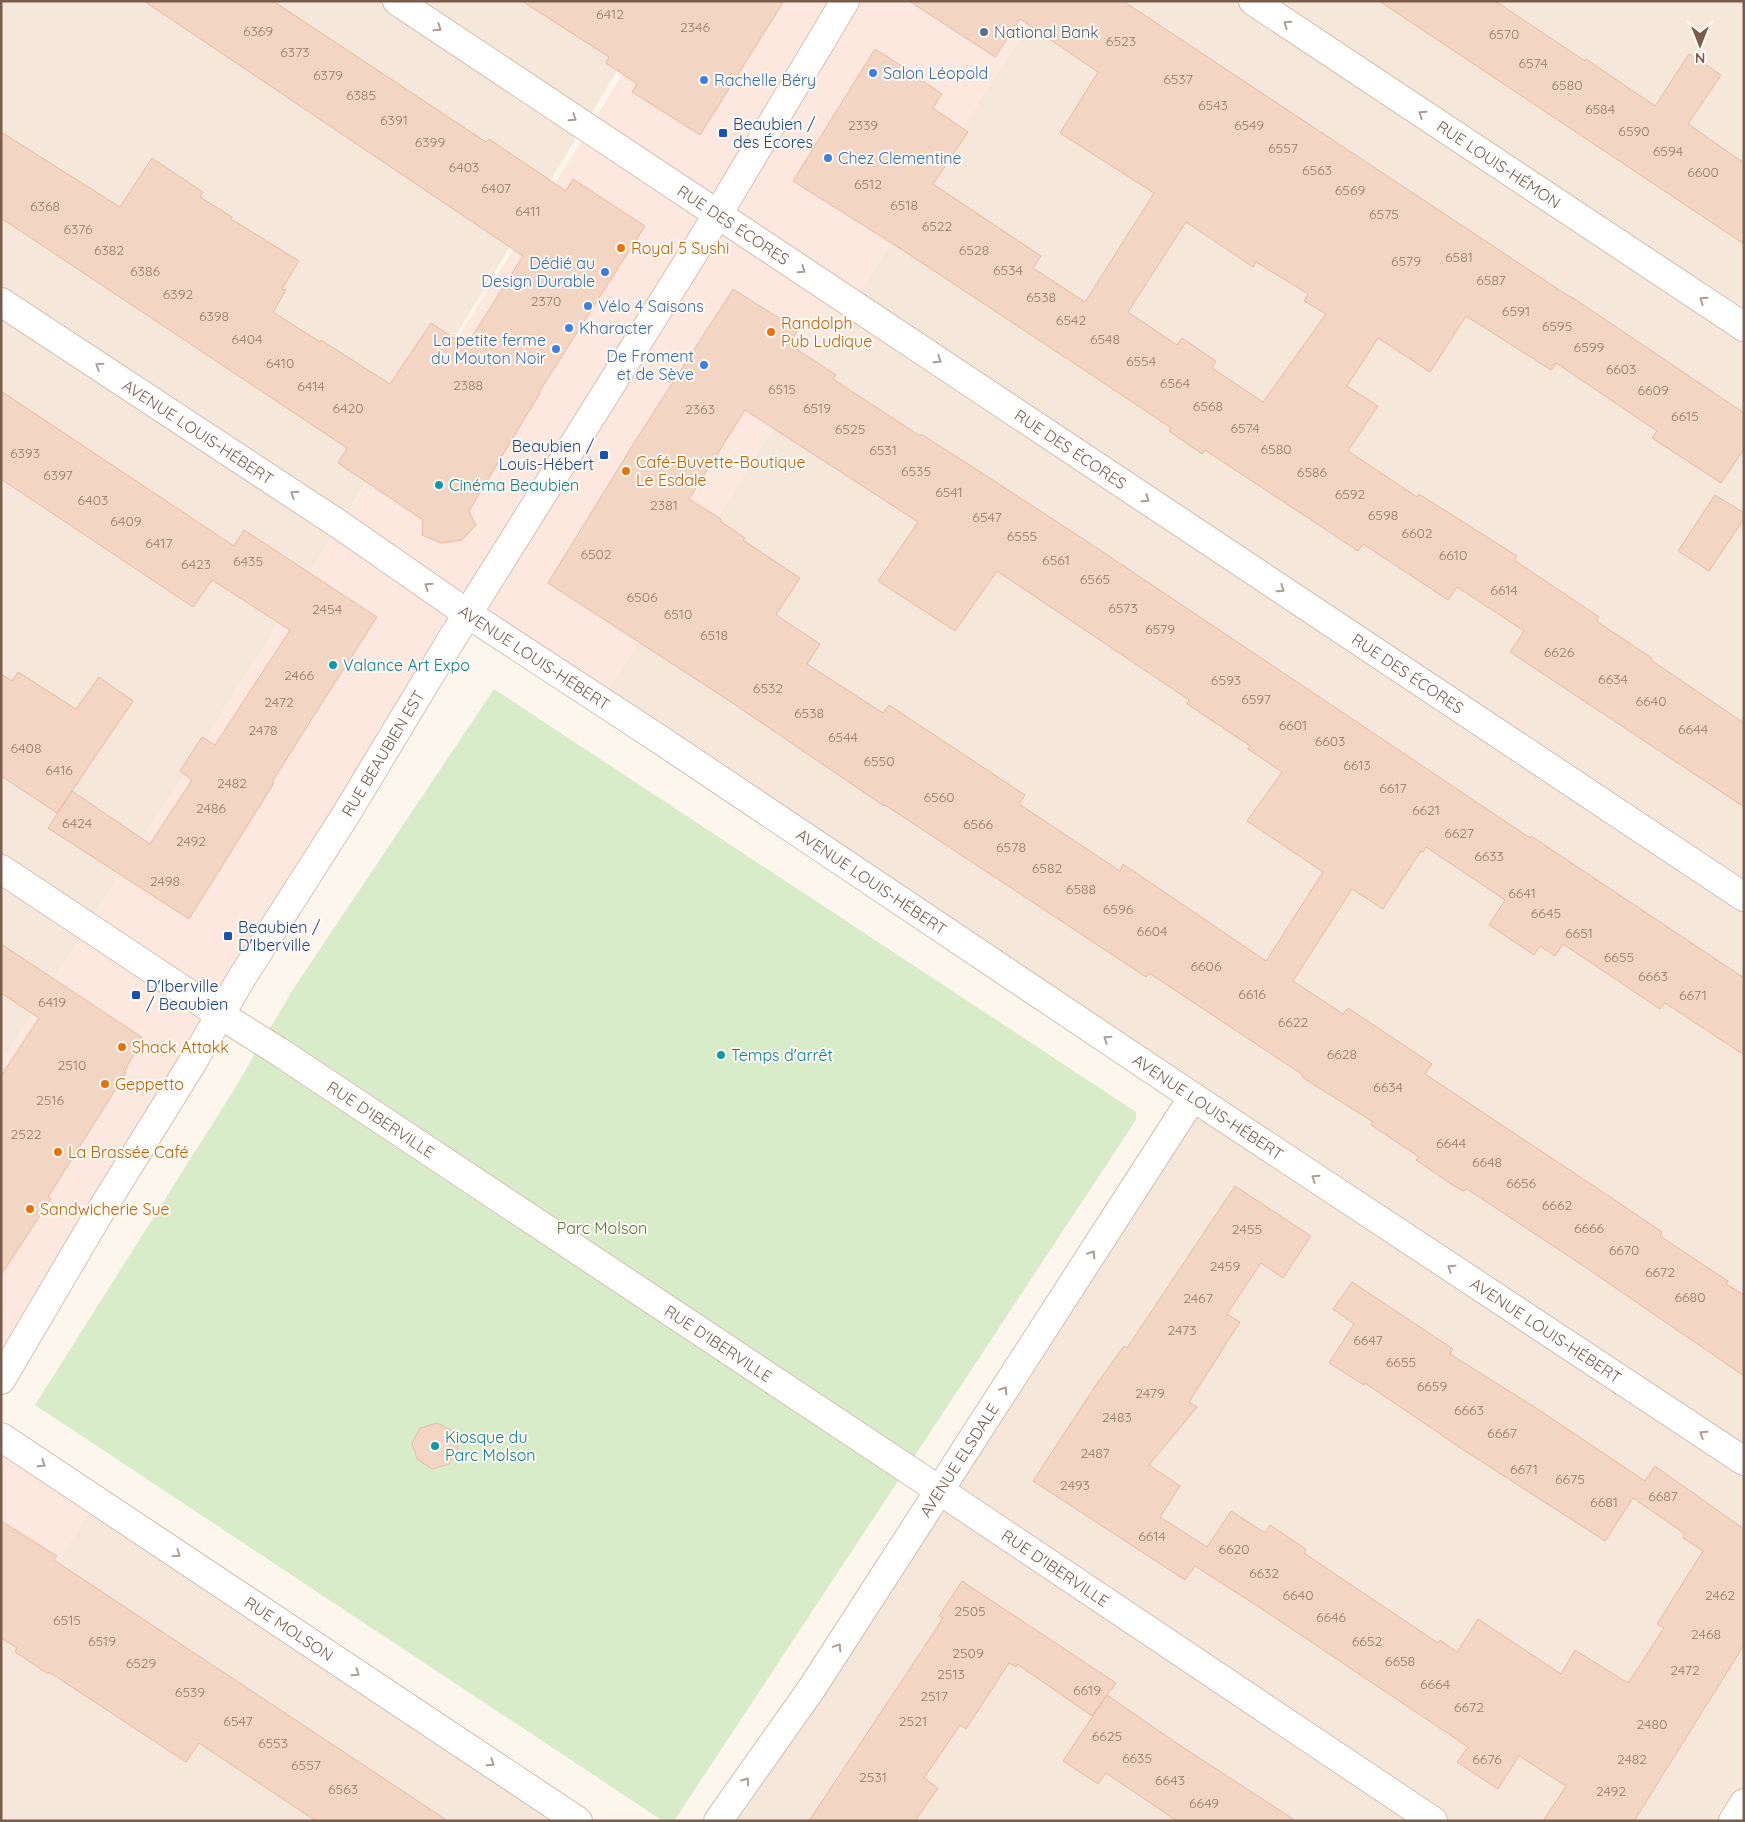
<svg xmlns="http://www.w3.org/2000/svg" width="1745" height="1822" font-family="Quicksand,sans-serif">
<style>
.residential{fill:#f5e8da}
.commercial{fill:#fde8e0}
.green{fill:#d8ecc9}
.building{fill:#f3d5c3;stroke:#e6bba3;fill-rule:evenodd}
.lines{fill:none;stroke-linecap:round;stroke-linejoin:round}
.street-casing{stroke:#d1beb0;stroke-width:30}
.secondary-casing{stroke:#d6c0b0;stroke-width:30}
.street{stroke:#fff;stroke-width:28}
.secondary{stroke:#fff;stroke-width:28}
.oneway{stroke:#af9d94}
.service-dot{fill:#5c6f8a;stroke:#fffaf3;stroke-width:2}
.shop-dot{fill:#3f7fe0;stroke:#fffaf3;stroke-width:2}
.transit-dot{fill:#1a4fb4;stroke:#fffaf3;stroke-width:2}
.food-dot{fill:#e8710a;stroke:#fffaf3;stroke-width:2}
.culture-dot{fill:#0f9aa8;stroke:#fffaf3;stroke-width:2}
.labels{text-anchor:middle;dominant-baseline:central;stroke-width:4;stroke-linejoin:round;paint-order:stroke}
.number-label{font-size:14px;fill:#987a6a}
.service-label{font-size:16px;fill:#4e5e75;stroke:#fffaf3;text-anchor:start}
.shop-label{font-size:16px;fill:#366cbe;stroke:#fffaf3;text-anchor:start}
.transit-label{font-size:16px;fill:#164399;stroke:#fffaf3;text-anchor:start}
.street-label{font-size:16px;fill:#7a5c4d;stroke:#fffaf3}
.food-label{font-size:16px;fill:#c56008;stroke:#fffaf3;text-anchor:start}
.culture-label{font-size:16px;fill:#0d838f;stroke:#fffaf3;text-anchor:start}
.park-label{font-size:16px;fill:#537a41;stroke:#fffaf3}
</style>
<rect width="100%" height="100%" fill="#fdf6ec"/>
<!-- residential -->
<g class="residential">
<polygon points="1,1 660,1 340,525 1,1064"/>
<polygon points="1043,1 1744,1 1744,1821 718,1821 1193,1097 601,701"/>
<polygon points="94,1505 576,1821 1,1821 1,1650"/>
</g>
<!-- commercial -->
<g class="commercial">
<polygon points="666,1 1043,1 601,701 468,614 1,1380 1,1064 589,129"/>
<polygon points="1,1438 94,1505 1,1650"/>
</g>
<!-- green -->
<polygon class="green" points="494,689 1136,1112 1136,1120 674,1821 663,1821 35,1405 232,1093 292,991"/>
<!-- building -->
<g class="building">
<polygon points="144,1 273,1 486,142 489,139 566,191 573,179 645,226 539,392 540,393 469,511 476,525 462,540 441,543 422,535 423,520 338,463 347,448 1,218 1,132 120,207 152,158 203,192 200,197 232,217 231,219 299,261 282,289 286,290 273,312 320,342 321,340 390,384 431,323 466,346 523,256"/>
<polygon points="522,1 784,1 700,135 632,92 637,84 606,63 609,57"/>
<path d="M909,1H1123L1570,297V296L1744,413V449L1721,483L1652,438L1657,431L1556,363L1551,370L1466,316L1430,372L1378,338L1347,386L1378,406L1348,451L1417,497L1419,494L1517,556L1514,560L1599,617L1596,621L1652,658L1651,660L1744,723V807L1510,652L1524,631L1457,587L1448,600L1363,544L1358,551L1205,450L1202,454L1169,431L1171,428L1069,360L901,249L793,181L875,49L907,69V70L942,94L933,108L968,132L933,184L1041,256L1033,268L1085,302L1154,193L1060,133L1098,72L1020,19L995,57ZM1186,222L1253,267L1256,262L1308,294L1304,301L1326,314L1263,402L1212,368L1216,361L1182,338L1177,345L1128,312Z"/>
<polygon points="1379,1 1495,1 1585,61 1586,59 1655,106 1689,54 1705,64 1721,75 1688,124 1744,163 1744,244"/>
<path d="M733,289L798,330L789,344L836,375L833,379L920,436L921,434L968,464L1091,544L1530,838L1531,836L1744,978V1055L1665,1003L1660,1009L1563,944L1555,956L1540,946L1534,955L1489,925L1505,900L1426,847L1423,852L1421,851L1383,909L1352,889L1293,981L1343,1014L1348,1008L1432,1064L1425,1074L1609,1196L1662,1232L1660,1236L1728,1281L1726,1284L1744,1295V1376L1588,1269L1467,1189L1463,1191L1451,1184L1416,1160L1419,1157L1371,1125L1373,1122L1302,1077L1303,1075L1149,973L1146,977L943,843L885,805L884,806L731,702L548,583L639,435ZM745,410L918,522L878,581L955,631L997,571L1189,700L1187,704L1250,746L1248,749L1282,772L1247,821L1323,872L1266,961L1123,864L1120,871L1019,804L1025,795L889,705L883,713L807,664L820,644L776,615L800,578L743,540L745,538L720,521L721,519L689,499Z"/>
<polygon points="1,391 234,546 244,530 377,617 320,706 272,782 274,783 189,919 48,828 72,791 150,844 192,780 180,771 202,737 215,745 290,630 212,580 193,607 1,479"/>
<polygon points="1715,495 1744,513 1744,519 1709,571 1678,551"/>
<polygon points="18,672 76,709 99,677 133,701 57,813 1,776 1,674 12,681"/>
<polygon points="1,944 143,1038 124,1072 126,1073 48,1197 51,1199 1,1275 1,1076 39,1018 1,993"/>
<polygon points="1235,1186 1311,1236 1283,1278 1261,1263 1227,1314 1240,1322 1189,1402 1197,1407 1149,1465 1180,1486 1160,1517 1207,1547 1231,1511 1265,1533 1270,1525 1306,1549 1304,1553 1338,1576 1438,1643 1440,1640 1457,1652 1478,1619 1561,1674 1575,1650 1628,1683 1664,1628 1657,1624 1703,1551 1683,1538 1685,1534 1633,1498 1605,1541 1465,1451 1365,1383 1364,1385 1329,1363 1354,1324 1333,1309 1352,1282 1453,1349 1450,1354 1536,1408 1645,1481 1655,1466 1744,1529 1744,1645 1634,1821 1543,1821 1566,1786 1519,1756 1498,1789 1457,1762 1468,1747 1265,1611 1195,1566 1185,1580 1033,1481 1098,1382 1124,1346 1127,1348"/>
<polygon points="437,1423 454,1431 458,1449 449,1464 432,1469 417,1459 412,1443 420,1428"/>
<polygon points="1,1521 57,1556 54,1560 448,1821 316,1821 199,1743 186,1762 49,1672 48,1674 15,1652 17,1648 1,1638"/>
<polygon points="962,1581 1116,1683 1092,1716 1017,1664 1016,1667 1009,1663 966,1729 960,1725 924,1778 938,1788 915,1821 809,1821 928,1641 943,1618 939,1616"/>
<polygon points="1107,1695 1175,1742 1296,1821 1177,1821 1106,1773 1098,1784 1063,1761"/>
</g>
<g class="lines">
<!-- street casing -->
<g class="street-casing">
<g id="street">
<path id="s1" d="M397,1L1744,897"/>
<path id="s2" d="M1253,1L1744,327"/>
<path id="s3" d="M1,302L340,525L468,614L662,741L1193,1097L1744,1461"/>
<path id="s4" d="M1,1437L578,1821"/>
<path id="s5" d="M718,1821L812,1688L1193,1097"/>
</g>
</g>
<!-- secondary casing -->
<g class="secondary-casing">
<g id="secondary">
<path id="s6" d="M1,869L219,1014L278,1051L939,1490L1433,1821"/>
<path id="s7" d="M1,1380L97,1217L191,1065L241,979L345,816L453,637L718,214L845,1"/>
<polyline points="1733,1821 1744,1803"/>
</g>
</g>
<!-- street -->
<use href="#street" class="street"/>
<!-- secondary -->
<use href="#secondary" class="secondary"/>
</g>
<!-- one-way arrows -->
<defs><path id="oneway-chevron" d="M-2-3.5L2.5 0L-2 3.5" fill="none" stroke-width="1.6" stroke-linecap="round" stroke-linejoin="round" transform="scale(1.25)"/></defs>
<g class="oneway">
<use href="#oneway-chevron" transform="translate(1287 24) rotate(-146)"/>
<use href="#oneway-chevron" transform="translate(438 28) rotate(34)"/>
<use href="#oneway-chevron" transform="translate(1422 114) rotate(-146)"/>
<use href="#oneway-chevron" transform="translate(573 118) rotate(34)"/>
<use href="#oneway-chevron" transform="translate(802 270) rotate(34)"/>
<use href="#oneway-chevron" transform="translate(1703 300) rotate(-146)"/>
<use href="#oneway-chevron" transform="translate(938 360) rotate(34)"/>
<use href="#oneway-chevron" transform="translate(99 366) rotate(-147)"/>
<use href="#oneway-chevron" transform="translate(294 494) rotate(-147)"/>
<use href="#oneway-chevron" transform="translate(1146 499) rotate(34)"/>
<use href="#oneway-chevron" transform="translate(428 586) rotate(-145)"/>
<use href="#oneway-chevron" transform="translate(1281 589) rotate(34)"/>
<use href="#oneway-chevron" transform="translate(1107 1039) rotate(-146)"/>
<use href="#oneway-chevron" transform="translate(1315 1178) rotate(-146)"/>
<use href="#oneway-chevron" transform="translate(1092 1254) rotate(-57)"/>
<use href="#oneway-chevron" transform="translate(1451 1268) rotate(-146)"/>
<use href="#oneway-chevron" transform="translate(1004 1390) rotate(-57)"/>
<use href="#oneway-chevron" transform="translate(1703 1434) rotate(-147)"/>
<use href="#oneway-chevron" transform="translate(42 1464) rotate(34)"/>
<use href="#oneway-chevron" transform="translate(177 1554) rotate(34)"/>
<use href="#oneway-chevron" transform="translate(838 1647) rotate(-58)"/>
<use href="#oneway-chevron" transform="translate(356 1673) rotate(34)"/>
<use href="#oneway-chevron" transform="translate(491 1763) rotate(34)"/>
<use href="#oneway-chevron" transform="translate(746 1781) rotate(-55)"/>
</g>
<!-- markers -->
<circle class="service-dot" cx="984" cy="32" r="5"/>
<g class="shop-dot">
<circle cx="873" cy="73" r="5"/>
<circle cx="704" cy="80" r="5"/>
<circle cx="828" cy="158" r="5"/>
<circle cx="605" cy="272" r="5"/>
<circle cx="588" cy="306" r="5"/>
<circle cx="569" cy="328" r="5"/>
<circle cx="556" cy="349" r="5"/>
<circle cx="704" cy="365" r="5"/>
</g>
<g class="transit-dot">
<rect x="718" y="128" width="10" height="10" rx="2.5"/>
<rect x="599" y="450" width="10" height="10" rx="2.5"/>
<rect x="223" y="931" width="10" height="10" rx="2.5"/>
<rect x="131" y="990" width="10" height="10" rx="2.5"/>
</g>
<g class="food-dot">
<circle cx="621" cy="248" r="5"/>
<circle cx="771" cy="332" r="5"/>
<circle cx="626" cy="471" r="5"/>
<circle cx="122" cy="1047" r="5"/>
<circle cx="105" cy="1084" r="5"/>
<circle cx="58" cy="1152" r="5"/>
<circle cx="30" cy="1209" r="5"/>
</g>
<g class="culture-dot">
<circle cx="439" cy="485" r="5"/>
<circle cx="333" cy="665" r="5"/>
<circle cx="721" cy="1055" r="5"/>
<circle cx="435" cy="1446" r="5"/>
</g>
<g class="labels">
<!-- number labels -->
<g class="number-label">
<text x="610" y="14">6412</text>
<text x="695" y="27">2346</text>
<text x="258" y="31">6369</text>
<text x="1504" y="34">6570</text>
<text x="1121" y="41">6523</text>
<text x="295" y="52">6373</text>
<text x="1533" y="63">6574</text>
<text x="328" y="75">6379</text>
<text x="1178" y="79">6537</text>
<text x="1567" y="85">6580</text>
<text x="361" y="95">6385</text>
<text x="1213" y="105">6543</text>
<text x="1600" y="109">6584</text>
<text x="394" y="120">6391</text>
<text x="863" y="125">2339</text>
<text x="1249" y="125">6549</text>
<text x="1634" y="131">6590</text>
<text x="430" y="142">6399</text>
<text x="1283" y="148">6557</text>
<text x="1668" y="151">6594</text>
<text x="464" y="167">6403</text>
<text x="1317" y="170">6563</text>
<text x="1703" y="172">6600</text>
<text x="868" y="184">6512</text>
<text x="496" y="188">6407</text>
<text x="1350" y="190">6569</text>
<text x="904" y="205">6518</text>
<text x="45" y="206">6368</text>
<text x="528" y="211">6411</text>
<text x="1384" y="214">6575</text>
<text x="937" y="226">6522</text>
<text x="78" y="229">6376</text>
<text x="109" y="250">6382</text>
<text x="974" y="250">6528</text>
<text x="1459" y="257">6581</text>
<text x="1406" y="261">6579</text>
<text x="1008" y="270">6534</text>
<text x="145" y="271">6386</text>
<text x="1491" y="280">6587</text>
<text x="178" y="294">6392</text>
<text x="1041" y="297">6538</text>
<text x="546" y="301">2370</text>
<text x="1516" y="311">6591</text>
<text x="214" y="316">6398</text>
<text x="1071" y="320">6542</text>
<text x="1557" y="326">6595</text>
<text x="247" y="339">6404</text>
<text x="1105" y="339">6548</text>
<text x="1589" y="347">6599</text>
<text x="1141" y="361">6554</text>
<text x="280" y="363">6410</text>
<text x="1621" y="369">6603</text>
<text x="1175" y="383">6564</text>
<text x="468" y="385">2388</text>
<text x="311" y="386">6414</text>
<text x="782" y="389">6515</text>
<text x="1653" y="390">6609</text>
<text x="1208" y="406">6568</text>
<text x="348" y="408">6420</text>
<text x="817" y="408">6519</text>
<text x="700" y="409">2363</text>
<text x="1685" y="416">6615</text>
<text x="1245" y="428">6574</text>
<text x="850" y="429">6525</text>
<text x="1276" y="449">6580</text>
<text x="883" y="450">6531</text>
<text x="25" y="453">6393</text>
<text x="916" y="471">6535</text>
<text x="1312" y="472">6586</text>
<text x="58" y="475">6397</text>
<text x="949" y="492">6541</text>
<text x="1350" y="494">6592</text>
<text x="93" y="500">6403</text>
<text x="664" y="505">2381</text>
<text x="1383" y="515">6598</text>
<text x="987" y="517">6547</text>
<text x="126" y="521">6409</text>
<text x="1417" y="533">6602</text>
<text x="1022" y="536">6555</text>
<text x="159" y="543">6417</text>
<text x="596" y="554">6502</text>
<text x="1453" y="555">6610</text>
<text x="1056" y="560">6561</text>
<text x="248" y="561">6435</text>
<text x="196" y="564">6423</text>
<text x="1095" y="579">6565</text>
<text x="1504" y="590">6614</text>
<text x="642" y="597">6506</text>
<text x="1123" y="608">6573</text>
<text x="327" y="609">2454</text>
<text x="678" y="614">6510</text>
<text x="1160" y="629">6579</text>
<text x="714" y="635">6518</text>
<text x="1559" y="652">6626</text>
<text x="299" y="675">2466</text>
<text x="1613" y="679">6634</text>
<text x="1226" y="680">6593</text>
<text x="768" y="688">6532</text>
<text x="1256" y="699">6597</text>
<text x="1651" y="701">6640</text>
<text x="279" y="702">2472</text>
<text x="809" y="713">6538</text>
<text x="1293" y="725">6601</text>
<text x="1693" y="729">6644</text>
<text x="263" y="730">2478</text>
<text x="843" y="737">6544</text>
<text x="1330" y="741">6603</text>
<text x="26" y="748">6408</text>
<text x="879" y="761">6550</text>
<text x="1357" y="765">6613</text>
<text x="59" y="770">6416</text>
<text x="232" y="783">2482</text>
<text x="1393" y="788">6617</text>
<text x="939" y="797">6560</text>
<text x="211" y="808">2486</text>
<text x="1426" y="810">6621</text>
<text x="77" y="823">6424</text>
<text x="978" y="824">6566</text>
<text x="1459" y="833">6627</text>
<text x="191" y="841">2492</text>
<text x="1011" y="847">6578</text>
<text x="1489" y="856">6633</text>
<text x="1047" y="868">6582</text>
<text x="165" y="881">2498</text>
<text x="1081" y="889">6588</text>
<text x="1522" y="893">6641</text>
<text x="1118" y="909">6596</text>
<text x="1546" y="913">6645</text>
<text x="1152" y="931">6604</text>
<text x="1579" y="933">6651</text>
<text x="1619" y="957">6655</text>
<text x="1206" y="966">6606</text>
<text x="1653" y="976">6663</text>
<text x="1252" y="994">6616</text>
<text x="1693" y="995">6671</text>
<text x="52" y="1002">6419</text>
<text x="1293" y="1022">6622</text>
<text x="1342" y="1054">6628</text>
<text x="72" y="1065">2510</text>
<text x="1388" y="1087">6634</text>
<text x="50" y="1100">2516</text>
<text x="26" y="1134">2522</text>
<text x="1451" y="1143">6644</text>
<text x="1487" y="1162">6648</text>
<text x="1521" y="1183">6656</text>
<text x="1557" y="1205">6662</text>
<text x="1589" y="1228">6666</text>
<text x="1247" y="1229">2455</text>
<text x="1624" y="1250">6670</text>
<text x="1225" y="1266">2459</text>
<text x="1660" y="1272">6672</text>
<text x="1690" y="1297">6680</text>
<text x="1198" y="1298">2467</text>
<text x="1182" y="1330">2473</text>
<text x="1368" y="1340">6647</text>
<text x="1401" y="1362">6655</text>
<text x="1432" y="1386">6659</text>
<text x="1150" y="1393">2479</text>
<text x="1469" y="1410">6663</text>
<text x="1117" y="1417">2483</text>
<text x="1502" y="1433">6667</text>
<text x="1095" y="1453">2487</text>
<text x="1524" y="1469">6671</text>
<text x="1570" y="1479">6675</text>
<text x="1075" y="1485">2493</text>
<text x="1663" y="1496">6687</text>
<text x="1604" y="1502">6681</text>
<text x="1152" y="1536">6614</text>
<text x="1234" y="1549">6620</text>
<text x="1264" y="1573">6632</text>
<text x="1298" y="1595">6640</text>
<text x="1720" y="1595">2462</text>
<text x="970" y="1611">2505</text>
<text x="1331" y="1617">6646</text>
<text x="67" y="1620">6515</text>
<text x="1706" y="1634">2468</text>
<text x="102" y="1641">6519</text>
<text x="1367" y="1641">6652</text>
<text x="968" y="1653">2509</text>
<text x="1400" y="1661">6658</text>
<text x="141" y="1663">6529</text>
<text x="1685" y="1670">2472</text>
<text x="951" y="1674">2513</text>
<text x="1435" y="1684">6664</text>
<text x="1087" y="1690">6619</text>
<text x="190" y="1692">6539</text>
<text x="934" y="1696">2517</text>
<text x="1469" y="1707">6672</text>
<text x="238" y="1721">6547</text>
<text x="913" y="1721">2521</text>
<text x="1652" y="1724">2480</text>
<text x="1107" y="1736">6625</text>
<text x="273" y="1743">6553</text>
<text x="1137" y="1758">6635</text>
<text x="1487" y="1759">6676</text>
<text x="1632" y="1759">2482</text>
<text x="306" y="1765">6557</text>
<text x="873" y="1777">2531</text>
<text x="1170" y="1780">6643</text>
<text x="343" y="1789">6563</text>
<text x="1611" y="1791">2492</text>
<text x="1204" y="1803">6649</text>
</g>
<!-- service labels -->
<g class="service-label">
<text x="994" y="32">National Bank</text>
</g>
<!-- shop labels -->
<g class="shop-label">
<text x="883" y="73">Salon Léopold</text>
<text x="714" y="80">Rachelle Béry</text>
<text x="838" y="158">Chez Clementine</text>
<text x="595" y="263" text-anchor="end">Dédié au<tspan x="595" dy="18">Design Durable</tspan></text>
<text x="598" y="306">Vélo 4 Saisons</text>
<text x="579" y="328">Kharacter</text>
<text x="546" y="340" text-anchor="end">La petite ferme<tspan x="546" dy="18">du Mouton Noir</tspan></text>
<text x="694" y="356" text-anchor="end">De Froment<tspan x="694" dy="18">et de Sève</tspan></text>
</g>
<!-- transit labels -->
<g class="transit-label">
<text x="733" y="124">Beaubien /<tspan x="733" dy="18">des Écores</tspan></text>
<text x="594" y="446" text-anchor="end">Beaubien /<tspan x="594" dy="18">Louis-Hébert</tspan></text>
<text x="238" y="927">Beaubien /<tspan x="238" dy="18">D'Iberville</tspan></text>
<text x="146" y="986">D'Iberville<tspan x="146" dy="18">/ Beaubien</tspan></text>
</g>
<!-- street labels -->
<g class="street-label">
<text stroke="none"><textPath href="#s2" startOffset="295">RUE LOUIS-HÉMON</textPath></text>
<text stroke="none"><textPath href="#s1" startOffset="404">RUE DES ÉCORES</textPath></text>
<text stroke="none"><textPath href="#s3" startOffset="236">AVENUE LOUIS-HÉBERT</textPath></text>
<text stroke="none"><textPath href="#s1" startOffset="809">RUE DES ÉCORES</textPath></text>
<text stroke="none"><textPath href="#s3" startOffset="641">AVENUE LOUIS-HÉBERT</textPath></text>
<text stroke="none"><textPath href="#s1" startOffset="1214">RUE DES ÉCORES</textPath></text>
<text stroke="none"><textPath href="#s7" startOffset="734">RUE BEAUBIEN EST</textPath></text>
<text stroke="none"><textPath href="#s3" startOffset="1046">AVENUE LOUIS-HÉBERT</textPath></text>
<text stroke="none"><textPath href="#s3" startOffset="1451">AVENUE LOUIS-HÉBERT</textPath></text>
<text stroke="none"><textPath href="#s6" startOffset="455">RUE D'IBERVILLE</textPath></text>
<text stroke="none"><textPath href="#s3" startOffset="1856">AVENUE LOUIS-HÉBERT</textPath></text>
<text stroke="none"><textPath href="#s6" startOffset="860">RUE D'IBERVILLE</textPath></text>
<text stroke="none"><textPath href="#s5" startOffset="434">AVENUE ELSDALE</textPath></text>
<text stroke="none"><textPath href="#s6" startOffset="1265">RUE D'IBERVILLE</textPath></text>
<text stroke="none"><textPath href="#s4" startOffset="346">RUE MOLSON</textPath></text>
</g>
<!-- food labels -->
<g class="food-label">
<text x="631" y="248">Royal 5 Sushi</text>
<text x="781" y="323">Randolph<tspan x="781" dy="18">Pub Ludique</tspan></text>
<text x="636" y="462">Café-Buvette-Boutique<tspan x="636" dy="18">Le Esdale</tspan></text>
<text x="132" y="1047">Shack Attakk</text>
<text x="115" y="1084">Geppetto</text>
<text x="68" y="1152">La Brassée Café</text>
<text x="40" y="1209">Sandwicherie Sue</text>
</g>
<!-- culture labels -->
<g class="culture-label">
<text x="449" y="485">Cinéma Beaubien</text>
<text x="343" y="665">Valance Art Expo</text>
<text x="731" y="1055">Temps d'arrêt</text>
<text x="445" y="1437">Kiosque du<tspan x="445" dy="18">Parc Molson</tspan></text>
</g>
<!-- park labels -->
<g class="park-label">
<text x="602" y="1228">Parc Molson</text>
</g>
</g>
<!-- border -->
<rect width="1745" height="1822" fill="none" stroke="#7a5c4d" stroke-width="5"/>
<!-- north arrow -->
<g transform="translate(1700 45) rotate(180)" stroke="#fffaf3" stroke-width="4" paint-order="stroke">
<path d="M0-4L9 19L0 12L-9 19Z" fill="#7a5c4d"/>
<text y="-8" font-size="14" font-weight="bold" text-anchor="middle" fill="#7a5c4d">N</text>
</g>
</svg>
